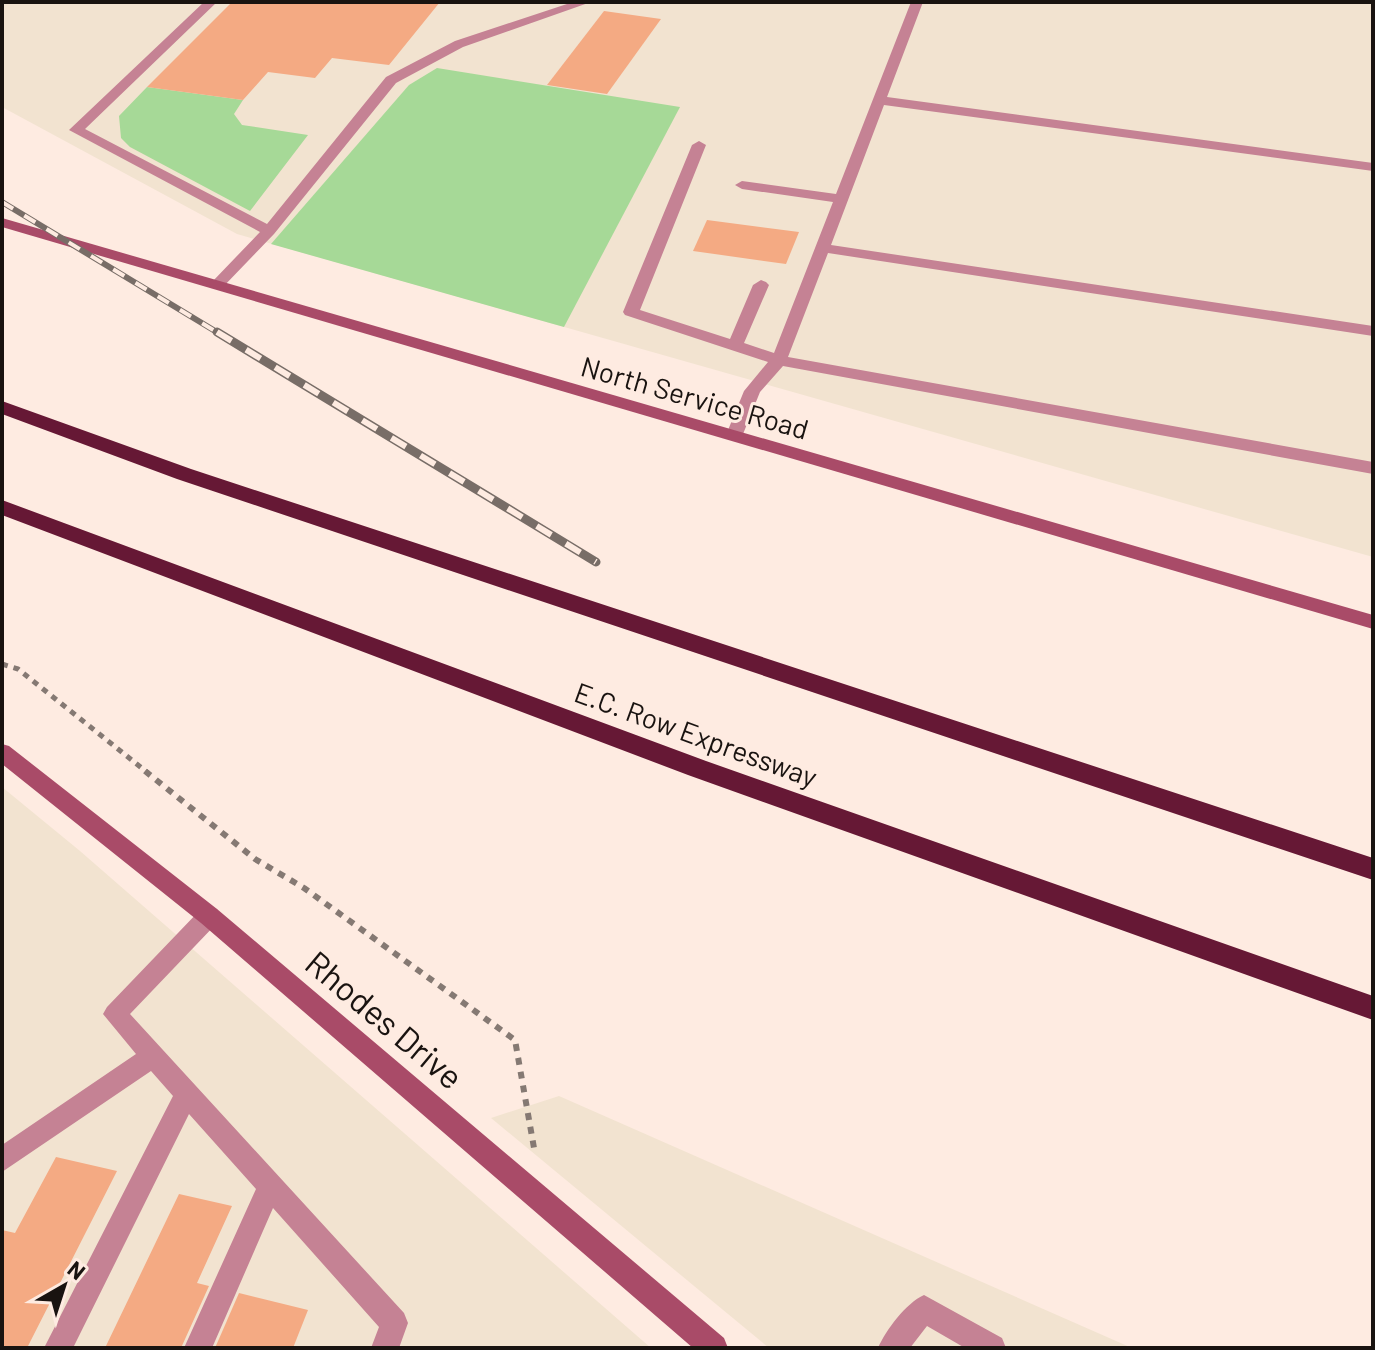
<svg xmlns="http://www.w3.org/2000/svg" width="1375" height="1350" font-family="Barlow,sans-serif">
<style>
.industrial{fill:#f2e3d0}
.green{fill:#a6d997}
.building{fill:#f4aa83}
.lines{fill:none;stroke-linecap:round;stroke-linejoin:round}
.path-far1{stroke:#857973;stroke-width:5;stroke-dasharray:6 6;stroke-linecap:butt}
.path{stroke:#857973;stroke-width:6;stroke-dasharray:7 7;stroke-linecap:butt}
.lane{fill:#c58294;fill-rule:evenodd}
.secondary{fill:#a94b68;fill-rule:evenodd}
.highway{fill:#661835;fill-rule:evenodd}
.rail-far1-casing{stroke:#786d67;stroke-width:6}
.rail-casing{stroke:#786d67;stroke-width:9}
.rail-far1{stroke:#feebe1;stroke-width:4;stroke-dasharray:13;stroke-linecap:butt}
.rail{stroke:#feebe1;stroke-width:6;stroke-dasharray:17;stroke-linecap:butt}
.labels{text-anchor:middle;dominant-baseline:central;stroke-width:6;stroke-linejoin:round;paint-order:stroke}
.street-label{font-size:28px;fill:#191310;stroke:#feebe1}
.near-street-label{font-size:34px;fill:#191310;stroke:#feebe1}
</style>
<rect width="100%" height="100%" fill="#feebe1"/>
<!-- industrial -->
<g class="industrial">
<polygon points="2,2 1373,2 1373,557 237,234 2,107"/>
<polygon points="2,787 80,851 651,1348 2,1348"/>
<polygon points="559,1096 1132,1348 769,1348 491,1118"/>
</g>
<!-- green -->
<g class="green">
<polygon points="437,68 680,107 564,327 271,244 409,85"/>
<polygon points="147,87 243,100 234,114 242,125 308,135 250,211 130,147 121,138 119,116"/>
</g>
<!-- building -->
<g class="building">
<polygon points="232,2 440,2 389,65 332,58 315,78 268,72 243,100 147,87"/>
<polygon points="604,11 661,19 607,94 547,85"/>
<polygon points="707,220 799,232 786,264 693,251"/>
<polygon points="56,1157 117,1171 27,1348 2,1348 2,1230 15,1233"/>
<polygon points="179,1194 232,1206 197,1283 209,1286 181,1348 105,1348"/>
<polygon points="239,1293 308,1310 293,1348 215,1348"/>
</g>
<g class="lines">
<!-- path-far1 -->
<polyline class="path-far1" points="2,664 18,669 148,773"/>
<!-- path -->
<polyline class="path" points="145,771 255,859 304,888 515,1040 534,1148"/>
<!-- lane -->
<g class="lane">
<polygon points="204,2 217,2 85,129 267,224 386,77 455,41 573,2 591,2 463,47 396,83 274,234 222,288 212,288 212,282 260,232 69,130"/>
<polygon points="911,2 923,2 887,97 1373,163 1373,171 884,105 831,245 1373,326 1373,336 828,253 788,357 1373,462 1373,474 783,366 760,392 741,439 729,439 726,435 744,391 768,362 625,315 623,312 692,145 699,141 706,145 640,310 730,339 753,285 761,280 766,282 769,285 744,343 774,353 833,202 742,189 735,185 742,181 836,194"/>
<polygon points="209,907 217,909 220,916 217,923 130,1014 404,1313 408,1323 399,1348 371,1348 379,1327 273,1208 212,1348 184,1348 256,1189 189,1114 73,1348 44,1348 173,1096 151,1071 2,1172 2,1145 136,1054 103,1014 107,1007 201,909"/>
<path d="M924,1295L1002,1338L1006,1348H965L927,1326L910,1348H878C886,1330 906,1303 924,1295Z"/>
</g>
<!-- secondary -->
<g class="secondary">
<polygon points="2,218 1373,615 1373,629 2,227"/>
<polygon points="2,744 9,746 217,909 724,1338 728,1348 693,1348 201,923 2,764"/>
</g>
<!-- highway -->
<g class="highway">
<polygon points="2,401 191,469 1373,858 1373,880 177,479 2,414"/>
<polygon points="2,500 706,761 1373,996 1373,1020 688,775 2,515"/>
</g>
<!-- rail-far1 casing -->
<g class="rail-far1-casing">
<polyline id="rail-far1" points="2,202 220,334"/>
</g>
<!-- rail casing -->
<g class="rail-casing">
<polyline id="rail" points="217,332 596,562"/>
</g>
<!-- rail-far1 -->
<use href="#rail-far1" class="rail-far1"/>
<!-- rail -->
<use href="#rail" class="rail"/>
</g>
<g class="labels">
<!-- street labels -->
<g class="street-label">
<text transform="translate(695 397) rotate(16)">North Service Road</text>
<text transform="translate(696 734) rotate(20)">E.C. Row Expressway</text>
</g>
<!-- near-street labels -->
<g class="near-street-label">
<text transform="translate(385 1019) rotate(40)">Rhodes Drive</text>
</g>
</g>
<!-- border -->
<rect width="1375" height="1350" fill="none" stroke="#191310" stroke-width="8"/>
<!-- north arrow -->
<g transform="translate(64 1286) rotate(39)" stroke="#feebe1" stroke-width="6" paint-order="stroke">
<path d="M0-6L14 30L0 20L-14 30Z" fill="#191310"/>
<text y="-12" font-size="22" font-weight="bold" text-anchor="middle" fill="#191310">N</text>
</g>
</svg>
